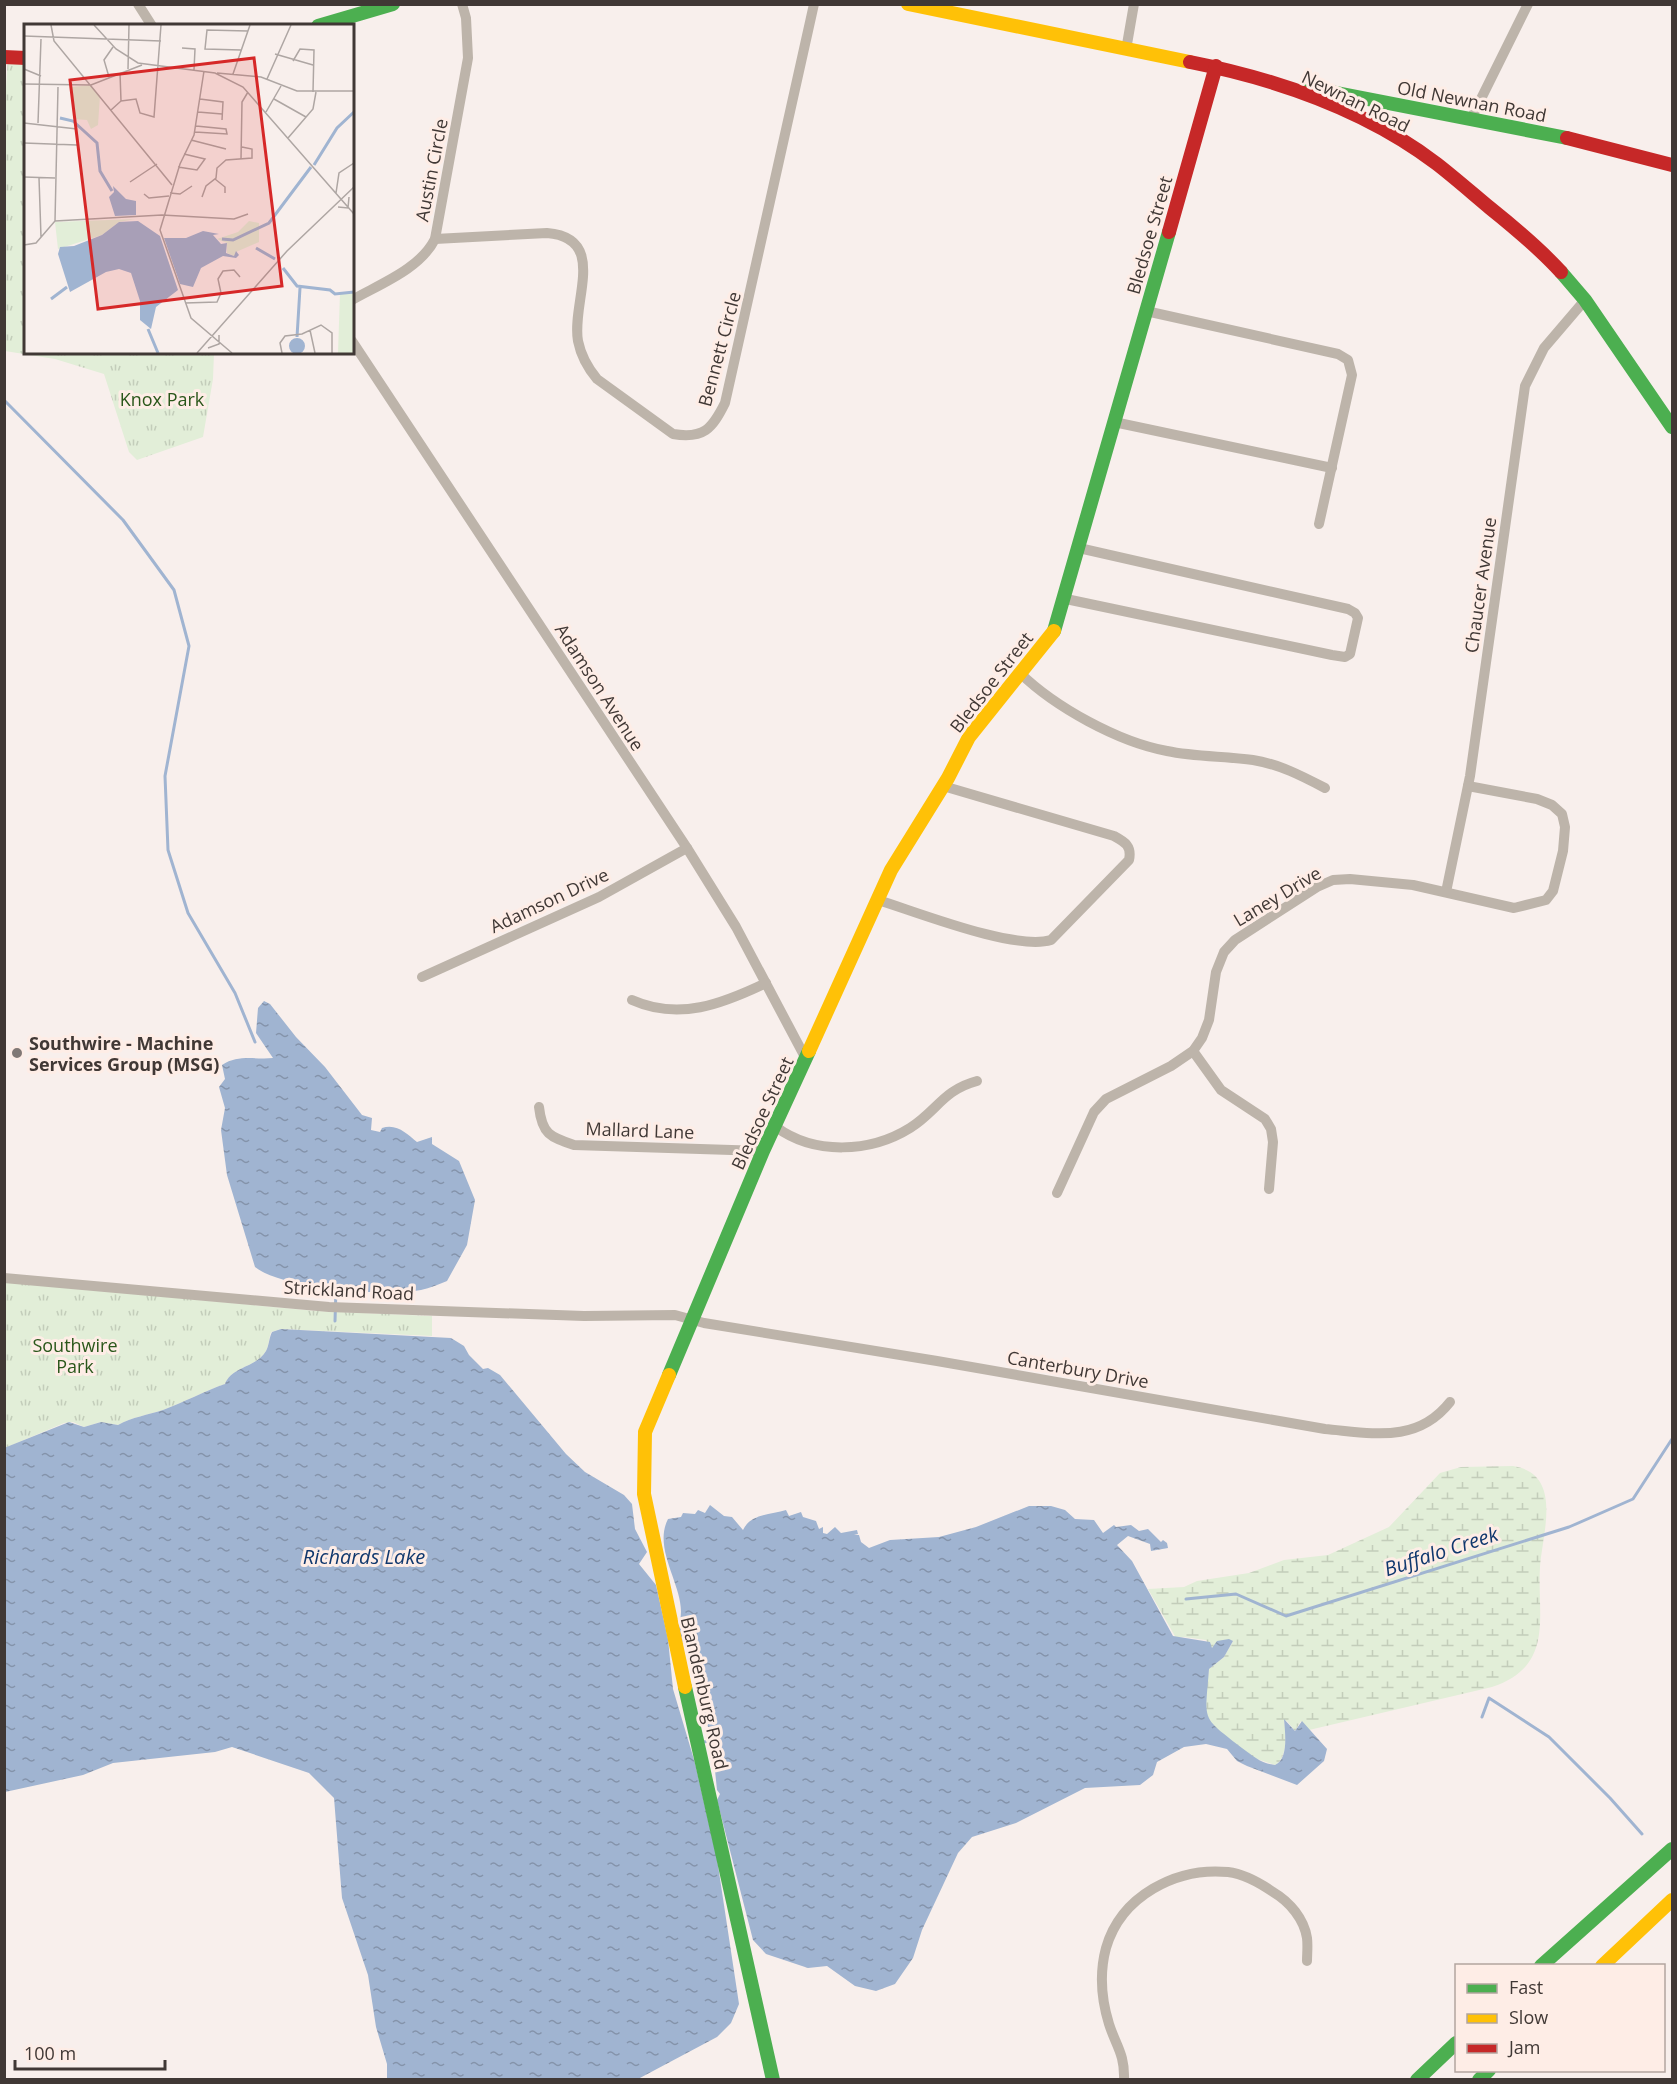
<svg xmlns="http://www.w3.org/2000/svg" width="1677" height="2084" font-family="'Open Sans',sans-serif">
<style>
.wetland{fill:url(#wetland-marsh)}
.park{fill:url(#park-tufts)}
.water{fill:url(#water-ripples)}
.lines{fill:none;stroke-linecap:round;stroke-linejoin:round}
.stream{stroke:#a0b4d1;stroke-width:3}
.street{stroke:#bdb4aa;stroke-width:10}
.fast{stroke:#4caf50;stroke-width:14}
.slow{stroke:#ffc107;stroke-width:14}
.jam{stroke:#c62828;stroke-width:14}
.poi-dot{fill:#807875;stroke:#feede6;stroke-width:2}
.labels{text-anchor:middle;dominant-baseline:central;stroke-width:6;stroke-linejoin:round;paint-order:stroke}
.street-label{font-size:18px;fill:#403835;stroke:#feede6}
.park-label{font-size:18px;fill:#2a571a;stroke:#feede6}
.poi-label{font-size:18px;font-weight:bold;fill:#403835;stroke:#feede6;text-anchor:start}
.water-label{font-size:20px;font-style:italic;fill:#0f376d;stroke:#feede6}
.inset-river{fill:none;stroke:#a0b4d1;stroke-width:3}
.inset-road{fill:none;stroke:#aea6a3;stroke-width:1.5}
.view{fill:#d62828;fill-opacity:0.15;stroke:#d62828;stroke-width:3}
.inset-edge{fill:none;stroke:#403835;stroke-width:3}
</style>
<defs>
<pattern id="wetland-marsh" width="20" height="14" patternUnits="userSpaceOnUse" patternTransform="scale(1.5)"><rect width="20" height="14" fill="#e2eed8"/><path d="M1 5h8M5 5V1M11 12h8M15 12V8" fill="none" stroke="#c3cdba"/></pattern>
<pattern id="park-tufts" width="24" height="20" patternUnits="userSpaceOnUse" patternTransform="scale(1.5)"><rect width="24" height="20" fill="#e2eed8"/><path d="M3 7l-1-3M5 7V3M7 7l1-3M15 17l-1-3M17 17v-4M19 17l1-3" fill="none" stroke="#c3cdba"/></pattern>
<pattern id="water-ripples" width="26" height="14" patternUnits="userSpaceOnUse" patternTransform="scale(1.5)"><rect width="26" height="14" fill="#a0b4d1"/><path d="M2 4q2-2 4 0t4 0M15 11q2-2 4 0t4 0" fill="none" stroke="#8493aa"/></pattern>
</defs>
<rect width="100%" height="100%" fill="#f8efec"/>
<!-- wetland -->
<path class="wetland" d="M1513,1466C1564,1474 1542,1534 1540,1567C1537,1617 1555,1666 1492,1687L1309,1730L1301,1721L1295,1731L1287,1721L1284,1722C1287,1734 1287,1759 1275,1765L1251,1757L1212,1725L1206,1714L1205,1700L1209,1669L1224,1657L1233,1641L1212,1648L1206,1640L1184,1637L1176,1638L1148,1589L1184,1587L1197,1581L1249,1573L1284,1560L1328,1555L1389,1527L1440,1473L1461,1467Z"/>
<!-- park -->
<g class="park">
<polygon points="8,57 25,58 26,352 214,353 213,379 203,437 137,460 129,452 104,374 55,359 5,351 4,117"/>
<path d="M4,1282L317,1311L432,1316V1336L281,1329L271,1332C269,1338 269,1346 266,1351C256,1368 232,1366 225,1384C204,1391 185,1402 163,1410C148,1415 132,1417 118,1425L101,1422L84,1427L73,1422L64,1423L5,1448Z"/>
</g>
<!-- water -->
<g class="water">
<path d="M264,1001L270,1004L296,1037L325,1067L362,1115L372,1118L371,1130L380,1132L382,1128C397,1123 407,1134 417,1142L432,1137V1144L459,1161L475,1200L467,1245L447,1281C439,1284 430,1288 421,1290C386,1297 282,1289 255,1267L227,1175L221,1130L225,1108L219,1087L225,1079L222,1065C239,1054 255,1060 273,1058L256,1033L258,1008Z"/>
<path d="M281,1329L451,1338L464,1346L469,1355L483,1369L488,1368L500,1375L566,1454L585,1472L624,1495L632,1504L635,1529L647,1552L639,1564L656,1585L668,1639L673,1689L695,1763L717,1859L739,2004L731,2023L717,2037L638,2079H387V2064L376,2027L368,1975L342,1898L334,1798L309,1773L232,1747L215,1752L113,1763L83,1775L5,1792L4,1448L69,1422L84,1427L101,1422L118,1425C132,1417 148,1415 163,1410C185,1402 204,1391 225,1384C232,1366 256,1368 266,1351C269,1346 269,1338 272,1332Z"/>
<path d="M710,1505L724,1516L732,1517L743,1530C751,1513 772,1515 786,1510L789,1516L801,1512L803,1517L816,1521L819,1529L823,1527V1533L827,1534L835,1527L841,1533L857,1530L858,1534L854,1535H859L861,1542L869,1548L890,1540L939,1537L976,1527L1029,1506H1051L1065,1510L1075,1519L1094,1520L1103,1533L1114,1525L1116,1527L1131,1525L1139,1531L1148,1529L1161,1542L1163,1540L1167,1543L1168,1548L1151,1551L1150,1544L1128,1536L1117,1545L1132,1561L1173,1636L1210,1642L1212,1648L1217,1641L1229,1639L1233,1641L1224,1657L1209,1669C1205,1723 1200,1715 1242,1748C1253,1756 1260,1763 1275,1765C1289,1759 1285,1732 1284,1719L1295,1731L1302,1721L1327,1749L1324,1761L1297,1785L1247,1766L1237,1761L1227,1749L1206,1744L1184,1747L1157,1762L1153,1775L1140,1785L1085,1788L1016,1823L972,1837L958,1853L922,1930L913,1958L895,1984L876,1991L855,1986L827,1966L808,1968L766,1954L753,1940L717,1800L720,1794L717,1790L712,1741L686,1649L677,1628C694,1597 650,1554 668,1519L681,1517L683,1513L695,1514L698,1510L705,1513Z"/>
</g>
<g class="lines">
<!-- stream -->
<g class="stream">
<polyline points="4,400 123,520 174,590 189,646 165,776 168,850 188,913 235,993 255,1042"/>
<polyline points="335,1321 336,1289"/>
<polyline points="1186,1599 1236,1594 1286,1616 1569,1527 1633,1499 1672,1439"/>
<polyline points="1482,1717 1489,1698 1549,1737 1610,1798 1642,1834"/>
<polyline points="702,1742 712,1741"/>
</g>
<!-- street -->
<g class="street">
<polyline points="138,4 152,26"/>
<polyline points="1126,50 1134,4"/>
<polyline points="1471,119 1528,4"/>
<path d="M435,239L547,233C609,238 571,302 578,341C581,356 587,367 597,379L673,434C704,439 712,429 725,403L814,4"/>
<path d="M352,300C380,284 420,269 435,239L468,58L466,18L462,4"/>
<polyline points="1146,311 1338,354 1348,360 1352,375 1319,524"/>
<polyline points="352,341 687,848 736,927 806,1059"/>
<polyline points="1114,422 1332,468"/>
<polyline points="1066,599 1332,655 1345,657 1350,654 1358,618 1355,613 1348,609 1079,548"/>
<path d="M1020,673C1055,707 1118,742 1167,751C1195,757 1225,756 1253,760C1279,764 1302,776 1325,788"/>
<polyline points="1446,892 1470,776 1525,386 1544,348 1585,300"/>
<path d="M878,900C917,912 1015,951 1051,940L1129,860C1132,846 1125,842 1114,836L943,786"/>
<polyline points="422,977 599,897 687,848"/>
<path d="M632,1000C679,1021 722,1004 766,983"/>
<polyline points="1193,1051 1221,1090 1265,1119 1271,1129 1273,1142 1269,1189"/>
<path d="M539,1107C542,1134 550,1137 574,1145L763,1151"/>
<path d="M776,1127C814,1155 870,1153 910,1128C937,1111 943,1090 977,1081"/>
<polyline points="1057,1193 1094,1112 1106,1099 1171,1066 1193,1051 1202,1038 1209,1020 1216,972 1224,952 1235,940 1317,887 1333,880 1350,879 1413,885 1514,908 1546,900 1553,891 1563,851 1565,827 1562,814 1552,805 1537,799 1468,786"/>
<path d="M4,1278L329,1307L584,1316L675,1315L704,1323L937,1361L1325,1429C1372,1433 1417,1444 1450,1402"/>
<path d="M1124,2080C1125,2054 1116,2046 1109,2024C1101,1998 1099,1974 1106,1948C1121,1896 1176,1867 1228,1872C1244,1874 1260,1883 1273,1892C1290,1902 1304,1919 1307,1938C1308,1946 1307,1954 1307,1961"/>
</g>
<!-- fast -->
<g class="fast">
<polyline points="318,26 393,4"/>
<polyline points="1306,87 1567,138"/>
<polyline points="1561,272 1585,300 1672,427"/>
<polyline points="1054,631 1169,232"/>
<polyline points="669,1375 763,1151 809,1051"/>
<polyline points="685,1687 773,2080"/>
<polyline points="1541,1966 1672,1849"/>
<polyline points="1417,2080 1456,2043"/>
<polyline points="1479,2080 1489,2070"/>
</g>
<!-- slow -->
<g class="slow">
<polyline points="908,4 1190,62"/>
<polyline points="809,1051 891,870 948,778 969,737 1054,631"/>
<polyline points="669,1375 645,1432 644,1494 685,1687"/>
<polyline points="1602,1966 1672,1900"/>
</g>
<!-- jam -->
<g class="jam">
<polyline points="4,57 26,58"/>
<path d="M1190,62C1276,79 1366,110 1437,164C1455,178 1472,193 1490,208C1515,228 1539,248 1561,272"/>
<polyline points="1567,138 1672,165"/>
<polyline points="1169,232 1216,66"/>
</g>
</g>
<!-- markers -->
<circle class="poi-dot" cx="17" cy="1053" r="6"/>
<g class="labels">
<!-- street labels -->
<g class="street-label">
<text transform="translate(1356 101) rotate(26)">Newnan Road</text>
<text transform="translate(1472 101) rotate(11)">Old Newnan Road</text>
<text transform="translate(431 170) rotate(-79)">Austin Circle</text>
<text transform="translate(1149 235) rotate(-74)">Bledsoe Street</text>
<text transform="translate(719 349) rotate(-75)">Bennett Circle</text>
<text transform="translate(1480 585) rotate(-82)">Chaucer Avenue</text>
<text transform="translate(991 682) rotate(-52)">Bledsoe Street</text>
<text transform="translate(600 687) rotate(57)">Adamson Avenue</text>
<text transform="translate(1277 896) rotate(-31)">Laney Drive</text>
<text transform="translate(549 900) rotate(-25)">Adamson Drive</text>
<text transform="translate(762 1113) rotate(-65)">Bledsoe Street</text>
<text transform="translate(640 1130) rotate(2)">Mallard Lane</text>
<text transform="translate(349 1290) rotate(3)">Strickland Road</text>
<text transform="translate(1078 1369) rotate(10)">Canterbury Drive</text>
<text transform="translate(705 1693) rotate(77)">Blandenburg Road</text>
</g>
<!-- park labels -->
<g class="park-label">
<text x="162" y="399">Knox Park</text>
<text x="75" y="1345">Southwire<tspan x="75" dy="21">Park</tspan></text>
</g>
<!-- poi labels -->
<g class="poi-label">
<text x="29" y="1043">Southwire - Machine<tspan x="29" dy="21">Services Group (MSG)</tspan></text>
</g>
<!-- water labels -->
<g class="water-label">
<text transform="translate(1441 1551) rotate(-18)">Buffalo Creek</text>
<text x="364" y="1556">Richards Lake</text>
</g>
</g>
<!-- overview -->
<g transform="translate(24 24)">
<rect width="330" height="330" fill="#f8efec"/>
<path d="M225,197L235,199V218L212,228L210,232L203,229V219L193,215L214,208Z" fill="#e2eed8"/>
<path d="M67,61L76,72L74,101L67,105L63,96L49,95L48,63ZM111,195L95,198L78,211L34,225L31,198ZM316,269H330V329H314Z" fill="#e2eed8"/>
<path d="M89,162L102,175L112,177V191L91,192L85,173L90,168ZM114,197L136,212L154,266L132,283L127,305L116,296V277L107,249L95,245L82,248L46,268L34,230L36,223L50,222L78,211L95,198ZM179,207L195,210L189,211L197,220L203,219L202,229L210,232L212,227L215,231L212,234L199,232L177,244L169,263L156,260L140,214H162ZM265 322a8 8 0 1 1 16 0a8 8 0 1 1-16 0Z" fill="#a0b4d1"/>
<path class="inset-river" d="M36,94L49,97L73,119L76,147L88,167M290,141L313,104L330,88M198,215L209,216L245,199L287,143M232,224L251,235M259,244L273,262L306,266L311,270L330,268M27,275L43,263M124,305L134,329M273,313L276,264"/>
<path class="inset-road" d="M27,1L30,17L148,161M70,1L92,25L114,39L191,49L219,63L330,190M0,12L137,17M158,24L171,25L170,46M217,26L181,25L183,6L224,7M251,30L289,41M269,37L276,25L290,26L289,68M0,45L17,52M104,45L105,1M180,47L170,111L156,140L136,206L167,294L208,329M193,49L237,53L273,67H330M209,50L226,1M85,53L80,36L89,23M243,55L267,1M0,60L67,61L118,41M176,75L199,78L198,96M250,75L282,93M97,77L112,75L116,89L130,93L137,1M87,86L97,77L96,49M174,88L198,90M242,88L257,62M0,99L53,105M14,99L17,15M171,108L203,110L202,105L172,102M264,114L289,85L292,68M167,116L202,125M0,119L53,121M217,135L218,78L224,68M154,143L173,146L181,135L160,130M0,153L31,154M15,154L17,213M191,155L201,163V169M106,158L133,140M146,169L156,170L168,162M312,169L315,149L330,139M120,170L125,174L145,172M178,173L182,162L192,154L193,144L202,136L228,134V125L218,123M314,183L324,184L325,173M31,197L138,191L210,195L224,190M0,221L12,219L31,197L34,63M161,279L193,278L197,269L194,255L199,247L210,246L216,253M286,306L291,329M184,324L195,320V311M173,329L263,227L330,163M258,329L256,319L261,312L278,310L297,301L308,309V329"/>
<path class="view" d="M230,34L258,262L74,285L46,56Z"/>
<rect width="330" height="330" class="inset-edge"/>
</g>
<!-- border -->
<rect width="1677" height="2084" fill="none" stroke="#403835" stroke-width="12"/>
<!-- legend -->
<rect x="1455" y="1964" width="210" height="108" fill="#feede6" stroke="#b2a59f" stroke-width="1.5"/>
<rect x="1467" y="1984" width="30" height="9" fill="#4caf50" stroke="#b2a59f" stroke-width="1.5"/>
<text x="1509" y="1994" font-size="18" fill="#403835">Fast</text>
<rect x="1467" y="2014" width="30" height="9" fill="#ffc107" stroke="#b2a59f" stroke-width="1.5"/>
<text x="1509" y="2024" font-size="18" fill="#403835">Slow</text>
<rect x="1467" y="2044" width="30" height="9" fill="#c62828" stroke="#b2a59f" stroke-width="1.5"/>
<text x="1509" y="2054" font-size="18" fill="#403835">Jam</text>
<!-- scale -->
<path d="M15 2060v9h150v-9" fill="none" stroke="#403835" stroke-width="3"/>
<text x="24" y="2060" font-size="18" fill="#403835" stroke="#feede6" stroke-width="4.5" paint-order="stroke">100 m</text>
</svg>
